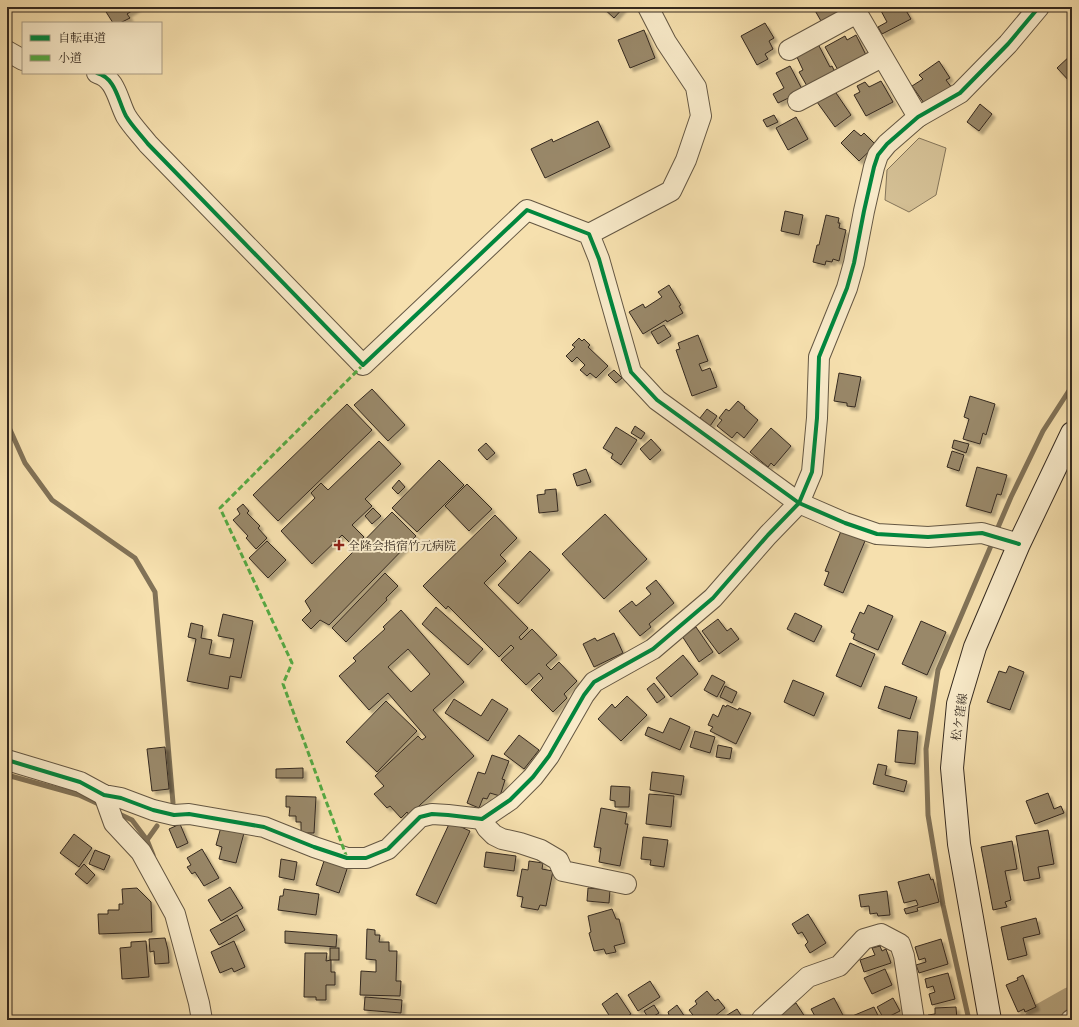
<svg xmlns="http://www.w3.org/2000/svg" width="1079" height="1027" font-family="'Gentium Book Plus','Noto Serif JP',serif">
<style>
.green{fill:#d5c196;stroke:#84755a}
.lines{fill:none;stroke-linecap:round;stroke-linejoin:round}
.stream{stroke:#817257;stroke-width:5}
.river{stroke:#b4a27d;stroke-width:31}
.building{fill:#998869;stroke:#34291f;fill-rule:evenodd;filter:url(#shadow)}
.street-casing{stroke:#645743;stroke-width:22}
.secondary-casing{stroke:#34291f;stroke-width:24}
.street{stroke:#f9ebca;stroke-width:20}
.secondary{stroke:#f9ebca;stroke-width:22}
.quiet{stroke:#54ab43;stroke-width:3;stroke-dasharray:6 3;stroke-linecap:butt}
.cycleway-casing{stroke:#f9ebca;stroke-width:6}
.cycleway{stroke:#00873e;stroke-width:4}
.poi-dot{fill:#8f2418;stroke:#f9ebca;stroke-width:1.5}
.labels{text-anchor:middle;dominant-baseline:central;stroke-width:4;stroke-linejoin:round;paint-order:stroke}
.poi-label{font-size:12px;fill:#34291f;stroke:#f9ebca;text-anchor:start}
.street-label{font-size:12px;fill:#34291f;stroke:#f9ebca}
</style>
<defs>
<filter id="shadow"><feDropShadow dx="3.5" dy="3.5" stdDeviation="1" flood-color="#0004"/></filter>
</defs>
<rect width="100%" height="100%" fill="#f6e0ae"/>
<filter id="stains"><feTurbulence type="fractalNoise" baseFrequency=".005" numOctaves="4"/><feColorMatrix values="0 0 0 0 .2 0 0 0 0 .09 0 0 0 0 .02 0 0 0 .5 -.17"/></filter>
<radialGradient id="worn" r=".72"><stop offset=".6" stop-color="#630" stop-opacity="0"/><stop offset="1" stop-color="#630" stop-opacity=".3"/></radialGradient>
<!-- green -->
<polygon class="green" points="919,138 946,148 936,195 909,212 885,200 887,170"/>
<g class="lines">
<!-- stream -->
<g class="stream">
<polyline points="7,423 25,463 52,500 135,558 155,592 173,803"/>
<polyline points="996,532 1011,497 1043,431 1072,386"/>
<polyline points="7,775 79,795 103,806"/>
<polyline points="117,813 132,820 147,840"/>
<polyline points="153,855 147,840 157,826"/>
<polyline points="969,1020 943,905 928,815 926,749 938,670 993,541"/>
</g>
<!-- river -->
<polyline class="river" points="1040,1020 1072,1002"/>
</g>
<!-- building -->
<g class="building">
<polygon points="103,7 138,7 127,14 130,18 120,23 113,23"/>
<polygon points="602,7 624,7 614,18"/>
<polygon points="813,7 838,7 840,11 821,21"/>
<polygon points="884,7 904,7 911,19 882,34 878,27 887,22 880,9"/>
<polygon points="765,23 774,38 769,41 773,49 765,54 768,59 757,65 741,36"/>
<polygon points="644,30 655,58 630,68 618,40"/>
<polygon points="856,35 866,55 838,70 825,47 845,36 847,40"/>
<polygon points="818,44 830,67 832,66 835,72 807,86 799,72 803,70 796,55"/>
<polygon points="1072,54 1072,84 1057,68"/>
<polygon points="939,61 950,78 946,80 952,88 926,106 912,86 923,79 919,75"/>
<polygon points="790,66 803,91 778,103 773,94 784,88 776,73"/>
<polygon points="881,81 893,102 866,116 854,95 860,92 857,86 865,82 869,87"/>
<polygon points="834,90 851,115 835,127 817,102"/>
<polygon points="980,104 992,114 979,131 967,122"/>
<polygon points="774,115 778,122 767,127 763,120"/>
<polygon points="796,117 808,139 788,150 776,128"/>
<polygon points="598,121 610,147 545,178 531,149 552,139 553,142"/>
<polygon points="854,130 861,136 864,133 876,145 859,161 841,143"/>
<polygon points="785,211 803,215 799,235 781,231"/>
<polygon points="826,215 839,218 838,223 840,223 839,228 846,230 839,261 833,259 832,262 826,261 825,265 813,262 817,245 819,245"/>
<polygon points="669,285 681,305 679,306 683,313 667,322 666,320 643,334 629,312 643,304 645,308 662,297 658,292"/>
<polygon points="664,325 671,336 658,344 651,332"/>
<polygon points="698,335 708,361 699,364 702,371 710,368 717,387 692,396 676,350 680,349 678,343"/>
<polygon points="579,338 582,341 584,339 590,345 588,347 608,366 596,378 590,373 587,376 580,370 585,365 577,357 572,362 566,356 575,347 572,345"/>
<polygon points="614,370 622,378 616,383 608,375"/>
<polygon points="839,373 861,377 855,407 847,406 847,403 834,401"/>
<polygon points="372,389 405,425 388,441 354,405"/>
<polygon points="970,396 995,404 986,435 983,433 980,444 963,439 969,419 964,417"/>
<polygon points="738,401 745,407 744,408 758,420 744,438 737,432 732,438 717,426 722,420 719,418 726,409 729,411"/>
<polygon points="347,404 372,430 278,521 253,495"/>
<polygon points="707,409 717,416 710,426 700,418"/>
<polygon points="635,426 645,433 641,439 631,433"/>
<polygon points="616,427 637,440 621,465 611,458 613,454 603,448"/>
<polygon points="771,428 791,446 774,466 771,463 768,467 750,452"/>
<polygon points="651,439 661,450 650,460 640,449"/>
<polygon points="954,440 969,444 966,453 952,448"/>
<polygon points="379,441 401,464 365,499 372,506 352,525 364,537 354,547 342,535 312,564 281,531 315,498 311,493 321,483 328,490"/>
<polygon points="486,443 495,453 487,460 478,450"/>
<polygon points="952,451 964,455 959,471 947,467"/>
<polygon points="439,460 464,485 417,532 392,508"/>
<polygon points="977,467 1007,475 1001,495 997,494 991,513 966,506"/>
<polygon points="586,469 591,482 577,486 573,474"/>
<polygon points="399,480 405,487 398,494 392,488"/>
<polygon points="467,484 492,509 469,531 445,506"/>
<polygon points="556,489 558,511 539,513 537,495 545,494 545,490"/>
<polygon points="243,504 249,511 247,513 260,526 258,528 267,538 256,549 246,538 248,536 233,520 240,514 237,509"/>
<polygon points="373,508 381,516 372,524 365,516"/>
<polygon points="392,512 416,536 329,625 320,620 311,629 302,620 311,611 305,601"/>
<polygon points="605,514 647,559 604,599 562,554"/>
<polygon points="495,515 517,538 500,555 506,561 484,583 528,628 519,637 521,640 532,629 557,655 546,665 551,670 559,662 577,681 564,694 567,698 553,712 531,690 543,678 539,673 526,685 501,660 514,648 511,645 499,657 448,606 446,609 423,586"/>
<polygon points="841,531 865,541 843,593 824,585 829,572 825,571"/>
<polygon points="267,541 286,560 268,578 249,558"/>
<polygon points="530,551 550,570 518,604 498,585"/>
<polygon points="385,573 398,586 386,598 387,600 346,642 332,628"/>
<polygon points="656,580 674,603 649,624 651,627 640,636 619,611 632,601 636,606 651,594 646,588"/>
<polygon points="868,605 893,616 878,650 853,639 855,634 851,632 860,612 864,614"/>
<polygon points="436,607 483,649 468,665 422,624"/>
<path d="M401,610L464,682L433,710L474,756L409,815L407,812L401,818L390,806L387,808L374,794L384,786L375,776L418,736L422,740L426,737L388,693L369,710L339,676L356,661L353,658L385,629L383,627ZM408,649L430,674L411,692L388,667Z"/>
<polygon points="795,613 822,626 814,642 787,629"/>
<polygon points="223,614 253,621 241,678 230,676 228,689 187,681 196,639 188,637 191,623 203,626 201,638 212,640 209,654 230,658 234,639 218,636"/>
<polygon points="718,619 727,631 731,628 739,639 719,654 702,631"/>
<polygon points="921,621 946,632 927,675 902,664"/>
<polygon points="696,627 713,652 699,662 682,636"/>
<polygon points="614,633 623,653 594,667 583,644 595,638 597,641"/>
<polygon points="850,643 875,654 861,687 836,676"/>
<polygon points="683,655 698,674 671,697 656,678"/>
<polygon points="1009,666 1024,672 1010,710 987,702 999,671 1006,673"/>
<polygon points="712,675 725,682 717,697 704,690"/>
<polygon points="793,680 824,693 814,716 784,702"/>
<polygon points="654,683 665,697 657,703 647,689"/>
<polygon points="725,686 737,692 732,703 720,697"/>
<polygon points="885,686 917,697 910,719 878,708"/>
<polygon points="627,696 647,715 621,741 598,719 612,704 615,708"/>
<polygon points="454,699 481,716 492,699 508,709 488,741 445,713"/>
<polygon points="386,701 417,731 377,772 346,742"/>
<polygon points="723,705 726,707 727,705 738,710 739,708 751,713 736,744 710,731 713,727 708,725 713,714 718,717"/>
<polygon points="670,718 690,727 680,750 645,735 648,727 663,733"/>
<polygon points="898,730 918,732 915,764 895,762"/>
<polygon points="695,731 715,737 710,753 690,747"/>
<polygon points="519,735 539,750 524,769 504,754"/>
<polygon points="718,745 732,748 730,759 716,757"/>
<polygon points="165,747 169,789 152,791 147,749"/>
<polygon points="492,755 509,761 502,779 505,780 500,796 490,793 487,799 483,798 479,808 467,803 478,772 485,774"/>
<polygon points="878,764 887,766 885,775 907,781 904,792 873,784"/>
<polygon points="303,768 303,778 276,778 276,769"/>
<polygon points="652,772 684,776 681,795 650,790"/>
<polygon points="611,786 630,787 629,807 615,807 615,801 610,800"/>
<polygon points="1048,793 1054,809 1061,806 1064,813 1035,824 1026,801"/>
<polygon points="649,794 674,796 671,827 646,824"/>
<polygon points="286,796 316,797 314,833 301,833 301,822 296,822 296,816 289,816 290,807 286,807"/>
<polygon points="601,808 627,813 625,824 628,824 620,866 599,862 601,848 594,847"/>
<polygon points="450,822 470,831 436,904 416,895"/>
<polygon points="180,824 188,843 177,848 169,829"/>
<polygon points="221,827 244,833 236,863 219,859 222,847 216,845"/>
<polygon points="1048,830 1054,864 1038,867 1040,878 1024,881 1016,836"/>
<polygon points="74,834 92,848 79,867 60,853"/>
<polygon points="643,837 668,840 664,867 650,865 651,860 641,859"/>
<polygon points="1012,841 1017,869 1005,871 1011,900 1005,902 1007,907 993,910 981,847"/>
<polygon points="202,849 219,878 204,886 195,872 192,874 187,867 191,865 187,858"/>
<polygon points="95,850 110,856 104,870 89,864"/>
<polygon points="486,852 516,856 514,871 484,867"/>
<polygon points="325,858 348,866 339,893 316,885"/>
<polygon points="281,859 297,862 294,880 279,877"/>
<polygon points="529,861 543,863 542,869 553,871 546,906 540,905 538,910 521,907 523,897 517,896 522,869 528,870"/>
<polygon points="84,864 95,875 87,884 75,874"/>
<polygon points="929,874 931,880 933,879 939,902 917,908 918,911 906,914 904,909 918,905 916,900 904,903 898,882"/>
<polygon points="230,887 243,908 221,921 208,900"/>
<polygon points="137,888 151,902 152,932 99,934 98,914 108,914 108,910 119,910 119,904 123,904 122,889"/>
<polygon points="588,888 610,890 609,903 587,901"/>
<polygon points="284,889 319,894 316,915 278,910 280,896 283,896"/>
<polygon points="887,891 890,915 878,916 877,913 870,914 869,906 861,907 859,895"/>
<polygon points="612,909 616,919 619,919 625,943 614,946 616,952 606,954 604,949 594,951 589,933 591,932 588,916"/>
<polygon points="808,914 826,943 810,953 805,945 808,942 802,932 798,934 792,924"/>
<polygon points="237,915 245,930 219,945 210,930"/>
<polygon points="1036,918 1040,934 1023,938 1027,955 1008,960 1001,927"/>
<polygon points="367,929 375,930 375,935 380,935 379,942 389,942 389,951 397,951 396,981 401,981 400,996 360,995 361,971 376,972 376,960 366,959"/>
<polygon points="285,931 337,935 336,947 285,943"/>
<polygon points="165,938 168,950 169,963 155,964 154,951 150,952 149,939"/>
<polygon points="941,939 948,964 919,973 916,965 926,962 925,958 919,960 915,947"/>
<polygon points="146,941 149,977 122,979 120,948 131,947 131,942"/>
<polygon points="234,941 245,967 234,972 232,968 220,973 211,952"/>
<polygon points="880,946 882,951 886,949 891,963 864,972 860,960 875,955 872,948"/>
<rect x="330" y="948" width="9" height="12"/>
<polygon points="305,953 327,953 326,961 331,960 331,972 335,972 335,985 326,985 326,1000 316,1000 316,997 304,997"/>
<polygon points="885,969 892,985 872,994 864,978"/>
<polygon points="948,973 955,999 932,1005 929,994 935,992 933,986 927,988 925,979"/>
<polygon points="1023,975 1036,1007 1025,1012 1024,1009 1018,1012 1006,985 1018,980 1017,978"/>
<polygon points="650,981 660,997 638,1011 628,995"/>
<polygon points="707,991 715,1001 718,999 725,1008 710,1020 701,1020 698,1017 696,1019 689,1010 697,1004 695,1001"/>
<polygon points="617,993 631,1014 621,1020 612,1020 602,1004"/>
<polygon points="365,997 402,1000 401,1013 364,1010"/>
<polygon points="834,998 845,1019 842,1020 817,1020 811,1009"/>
<polygon points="893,998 900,1011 884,1019 877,1007"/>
<polygon points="796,1003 807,1020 777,1020 775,1017"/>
<polygon points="654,1005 659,1013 649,1019 644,1011"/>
<polygon points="677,1005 687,1020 662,1020 669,1015 668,1012"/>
<polygon points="874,1007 880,1020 852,1020 850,1017"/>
<polygon points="956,1007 957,1020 928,1020 928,1015 935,1014 935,1008"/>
<polygon points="737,1009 744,1020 719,1020"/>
</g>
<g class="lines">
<!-- street casing -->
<g class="street-casing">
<g id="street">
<polyline points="789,50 857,13 918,117"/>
<polyline points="7,51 23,60"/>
<path d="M97,73C116,78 118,101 126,116C132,126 141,135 148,144L363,365L527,210L589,234L599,259L631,372L657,400L799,503L845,523L877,534L928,537L982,533L1019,544"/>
<polyline points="798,101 882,57"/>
<polyline points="589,234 671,191 686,160 701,116 696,87 666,42 648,7"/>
<polyline points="7,760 80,782 104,795 121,798 153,810 174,815 189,814 264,827 314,847 347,858 366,858 388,849 420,817 432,814 448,815 482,819 510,800 533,777 549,756 584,695 594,682 653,649 713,598 768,535 799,503 812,472 817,418 819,357 847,288 854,263 864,211 874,167 878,155 887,144 918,117 960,93 1008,44 1039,7"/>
<polyline points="104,795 114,823 141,852 175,914 199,1003 202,1020"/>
<polyline points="482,819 487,828 494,835 502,839 520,843 541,850 558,860 563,871 626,884"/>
<polyline points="762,1020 762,1019 808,977 839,966 864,939 881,934 900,944 904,956 914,1020"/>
<polyline points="1071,1020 1072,1020"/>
</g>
</g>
<!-- secondary casing -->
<g class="secondary-casing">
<polyline id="secondary" points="990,1020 959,844 952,768 958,704 975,647 1019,544 1072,433"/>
</g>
<!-- street -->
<use href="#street" class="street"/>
<!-- secondary -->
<use href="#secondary" class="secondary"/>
<!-- quiet -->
<polyline class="quiet" points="347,858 283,684 292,663 220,508 363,365"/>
<!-- cycleway casing -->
<g class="cycleway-casing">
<g id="cycleway">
<path d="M97,73C116,78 118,101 126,116C132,126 141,135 148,144L363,365L527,210L589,234L599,259L631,372L657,400L799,503L845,523L877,534L928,537L982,533L1019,544"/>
<polyline points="7,760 80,782 104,795 121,798 153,810 174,815 189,814 264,827 314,847 347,858 366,858 388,849 420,817 432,814 448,815 482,819 510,800 533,777 549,756 584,695 594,682 653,649 713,598 768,535 799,503 812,472 817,418 819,357 847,288 854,263 864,211 874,167 878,155 887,144 918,117 960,93 1008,44 1039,7"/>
</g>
</g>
<!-- cycleway -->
<use href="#cycleway" class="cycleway"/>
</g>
<!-- markers -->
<path class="poi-dot" d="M337 539h4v4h4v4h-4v4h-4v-4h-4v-4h4z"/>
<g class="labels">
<!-- poi labels -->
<g class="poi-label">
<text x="348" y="545">全隆会指宿竹元病院</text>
</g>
<!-- street labels -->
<g class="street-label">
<text transform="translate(959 717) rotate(-81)">松ケ窪線</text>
</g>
</g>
<!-- margin -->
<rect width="1079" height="1027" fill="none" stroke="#f6e0ae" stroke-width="24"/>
<rect x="8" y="8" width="1063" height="1011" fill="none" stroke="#34291f" stroke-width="2"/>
<rect x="12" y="12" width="1055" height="1003" fill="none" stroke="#34291f"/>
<!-- legend -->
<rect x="22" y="22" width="140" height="52" fill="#f9ebca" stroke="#aa9d86"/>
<rect x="30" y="35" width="20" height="6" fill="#00873e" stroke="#aa9d86"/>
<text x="58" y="42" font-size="12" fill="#34291f">自転車道</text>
<rect x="30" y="55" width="20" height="6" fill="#54ab43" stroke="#aa9d86"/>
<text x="58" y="62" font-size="12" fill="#34291f">小道</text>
<rect width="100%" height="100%" filter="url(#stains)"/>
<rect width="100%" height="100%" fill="url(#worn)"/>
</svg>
